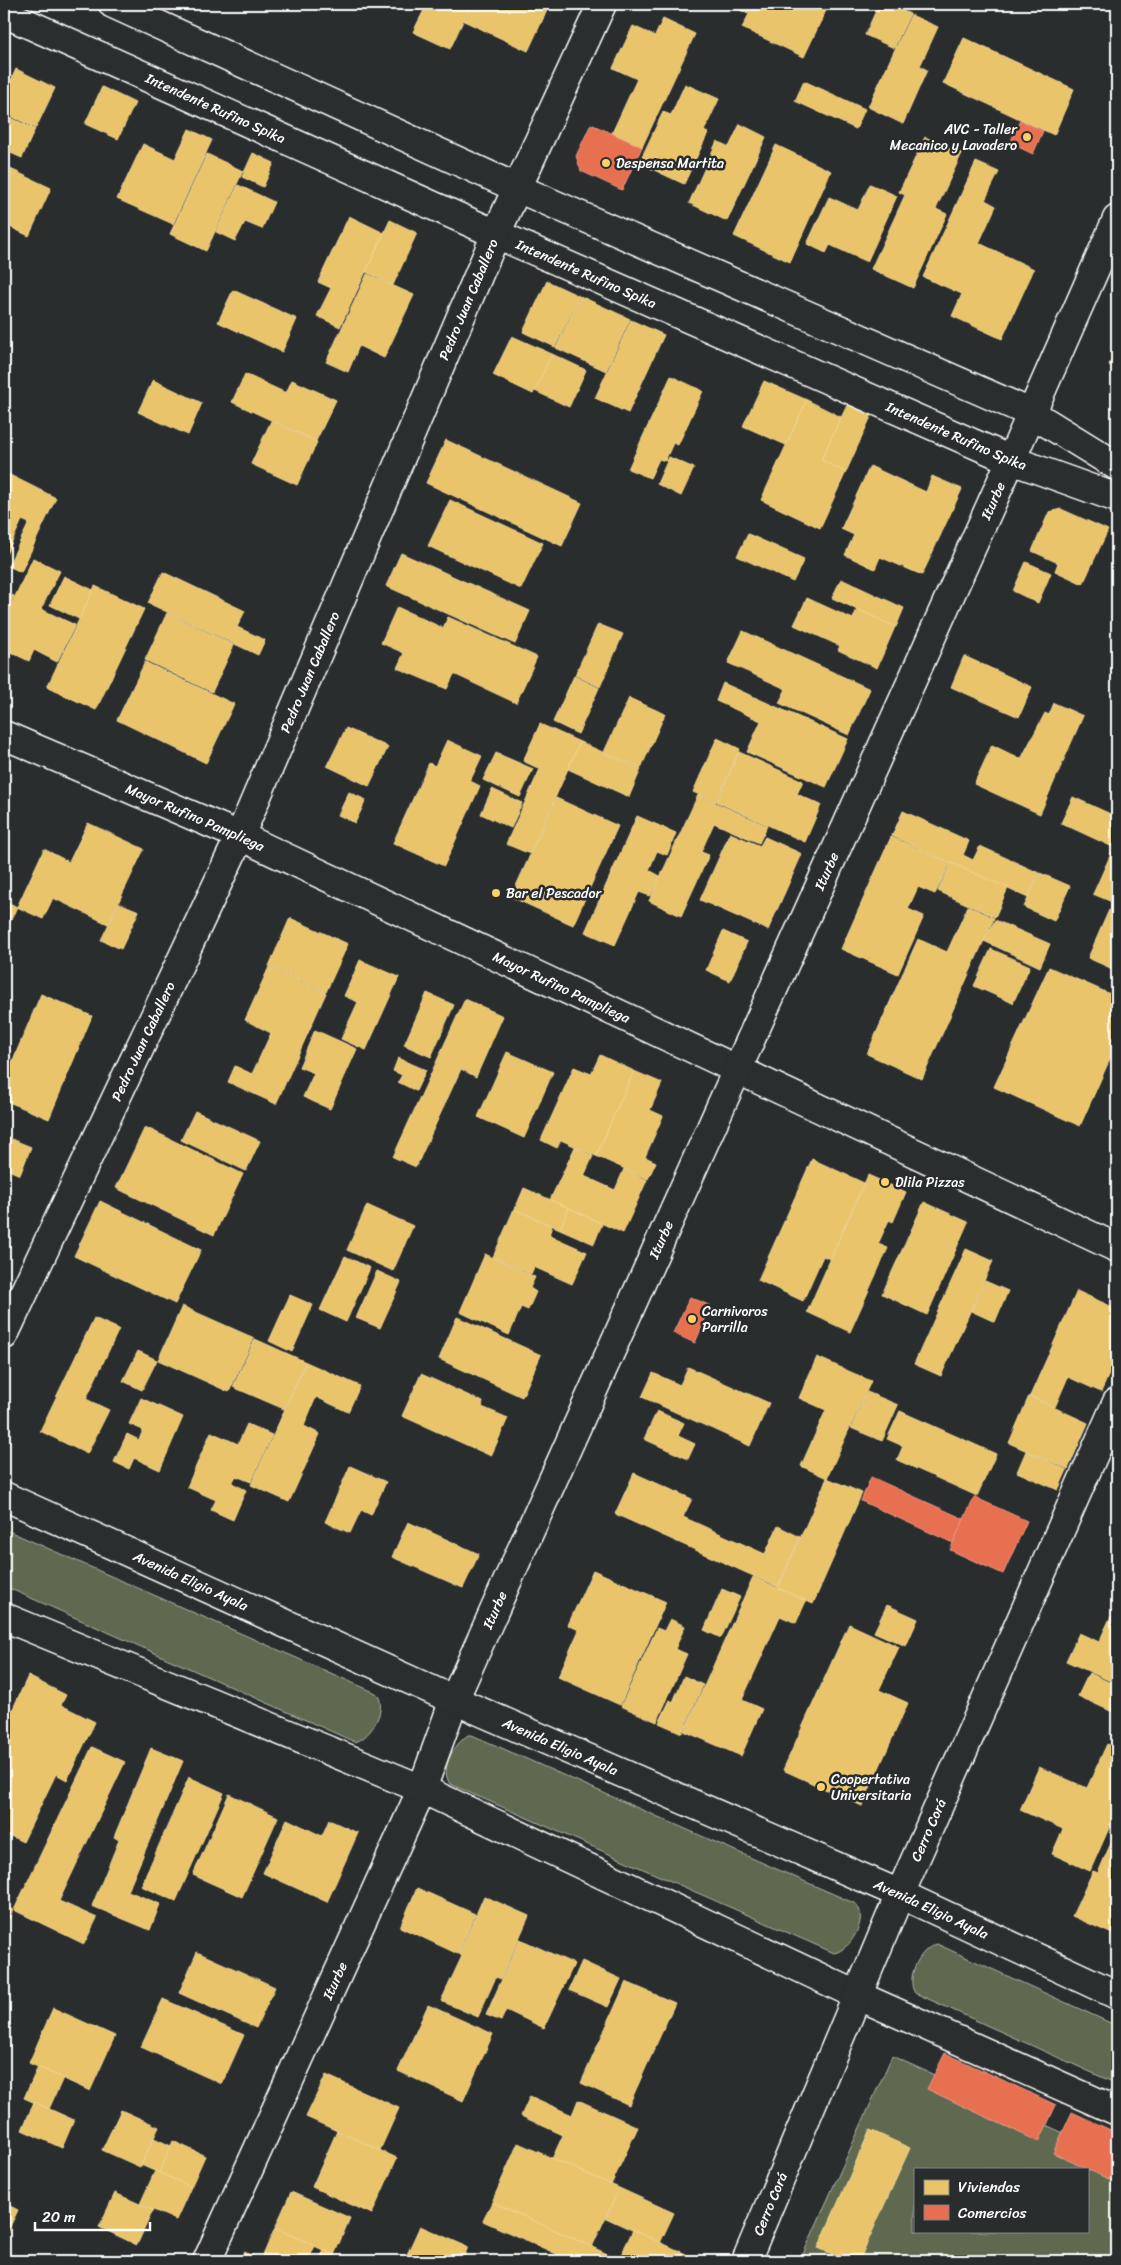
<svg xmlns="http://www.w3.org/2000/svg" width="1121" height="2265" font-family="Sriracha,sans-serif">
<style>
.green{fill:#5e6950;stroke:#aeb4a8;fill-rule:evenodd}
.homes{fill:#e9c46a;stroke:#f0d697}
.shops{fill:#e76f51;stroke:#ee9a85}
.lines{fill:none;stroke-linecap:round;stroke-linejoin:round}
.minor-casing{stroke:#fff;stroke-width:31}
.tertiary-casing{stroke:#fff;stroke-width:31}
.minor{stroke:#2a2d2e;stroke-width:28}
.tertiary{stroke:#2a2d2e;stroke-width:28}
.poi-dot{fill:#ffd166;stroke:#2a2d2e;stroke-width:2}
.labels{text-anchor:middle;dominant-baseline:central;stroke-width:5;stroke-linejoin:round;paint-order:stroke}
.street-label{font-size:14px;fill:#fff;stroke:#2a2d2e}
.poi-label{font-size:14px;fill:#fff;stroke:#2a2d2e;text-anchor:start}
</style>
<rect width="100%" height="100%" fill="#2a2d2e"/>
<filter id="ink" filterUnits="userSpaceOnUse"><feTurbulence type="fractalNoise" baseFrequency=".02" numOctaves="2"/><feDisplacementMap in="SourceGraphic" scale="10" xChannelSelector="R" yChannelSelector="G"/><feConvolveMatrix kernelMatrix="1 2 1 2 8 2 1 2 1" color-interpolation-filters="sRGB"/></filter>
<g filter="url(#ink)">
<!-- green -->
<g class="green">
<path d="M4,1529L376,1693C389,1707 371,1738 355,1742L4,1586Z"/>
<path d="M468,1735H472L856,1904C869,1918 851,1950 834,1953L450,1784C439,1767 454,1745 468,1735Z"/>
<path d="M937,1944L1117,2026V2084L915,1993C905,1978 920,1948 937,1944Z"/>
<path d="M892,2056L1117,2157V2261H800ZM915,2169H1087V2231H915Z"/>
</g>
<!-- homes -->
<g class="homes">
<polygon points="427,4 471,4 450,49 413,32"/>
<polygon points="472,4 550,4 528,51 464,21"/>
<polygon points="726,4 829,4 804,57 742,28 749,14"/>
<polygon points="879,4 888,4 910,14 894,48 865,35"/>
<polygon points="911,15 938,27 920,66 927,70 903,124 868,107"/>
<polygon points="663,19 695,34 642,147 612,133 637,79 613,68 633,26 655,36"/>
<polygon points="964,38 1074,89 1054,135 943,83"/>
<polygon points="16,69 55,88 36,128 4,113 4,96"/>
<polygon points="804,81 865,109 856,129 795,101"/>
<polygon points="685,84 719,99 704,131 708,133 684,184 639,163 663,112 671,115"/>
<polygon points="102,87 135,103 118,139 85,124"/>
<polygon points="4,115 35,129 22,158 4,150"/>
<polygon points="740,124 766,137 727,221 689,203 717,141 729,147"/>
<polygon points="189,129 212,140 173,224 117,199 143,144 175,159"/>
<polygon points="925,137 962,153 936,209 947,214 913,288 871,269 905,195 899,192"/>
<polygon points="776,145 831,171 790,262 734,236"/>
<polygon points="253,153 274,163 263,187 242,177"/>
<polygon points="207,154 243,171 206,251 170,234"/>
<polygon points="976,162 999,172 985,200 996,206 979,243 1034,269 1002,339 952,316 962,294 923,277"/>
<polygon points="4,166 51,188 29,236 4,224"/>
<polygon points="870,184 897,196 867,262 830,245 826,253 807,244 829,197 858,210"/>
<polygon points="238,185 274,202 262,229 245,222 235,241 216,232"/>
<polygon points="349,216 384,233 340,327 317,316 331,288 318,282"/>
<polygon points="390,220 417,233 393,285 366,272"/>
<polygon points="367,274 414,295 384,358 359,346 348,372 326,362"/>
<polygon points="547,281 579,296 555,347 523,332"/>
<polygon points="233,290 297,319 282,352 218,322"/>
<polygon points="580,296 630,319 606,371 556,348"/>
<polygon points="631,320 664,335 628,413 595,398"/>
<polygon points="512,336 552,354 533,394 493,375"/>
<polygon points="1117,348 1117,369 1109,365"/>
<polygon points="552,354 586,370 569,407 535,391"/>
<polygon points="245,374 286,393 292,380 336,400 316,441 232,402"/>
<polygon points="671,376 703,391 678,445 673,443 665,461 659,459 650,478 628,469"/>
<polygon points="153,380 202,403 188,435 138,412"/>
<polygon points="764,381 807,400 786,445 743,426"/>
<polygon points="807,400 841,417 821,460 846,472 820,528 761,500"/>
<polygon points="849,401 873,412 846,472 821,460"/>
<polygon points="271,421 317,442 297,485 251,464"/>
<polygon points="446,440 582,503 562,546 426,483"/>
<polygon points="669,457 694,468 681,496 657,484"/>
<polygon points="870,466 926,492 932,476 962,489 922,575 880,557 875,569 845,555 854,535 841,529"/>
<polygon points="4,472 56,498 21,572 8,566 29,523 22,520 4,559"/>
<polygon points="450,500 543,543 521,589 428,546"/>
<polygon points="1061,509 1108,530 1083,584 1055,571 1058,563 1032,551 1049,512"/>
<polygon points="748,534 804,559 793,582 737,556"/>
<polygon points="401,553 530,611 515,644 386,586"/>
<polygon points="33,558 60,571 41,609 75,625 57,662 34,650 29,661 4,649 4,620"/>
<polygon points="1026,562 1051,573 1038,603 1013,591"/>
<polygon points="163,572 245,611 237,627 265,640 258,655 148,603"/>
<polygon points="64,576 93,590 79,619 50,605"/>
<polygon points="841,579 904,608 896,627 832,598"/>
<polygon points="95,586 144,609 96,710 47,687"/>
<polygon points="4,591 14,596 4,617"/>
<polygon points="807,598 853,619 857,609 895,627 877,668 838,650 840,646 794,625"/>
<polygon points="397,607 443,628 448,617 537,657 516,703 454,674 447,689 397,668 404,653 381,643"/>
<polygon points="167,613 234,645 212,692 145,660"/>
<polygon points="598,624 623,634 600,687 575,675"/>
<polygon points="743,631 870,689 849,735 779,703 786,689 728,663"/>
<polygon points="964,656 1032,687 1019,717 951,687"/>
<polygon points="145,662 234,704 206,763 117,720"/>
<polygon points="574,676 599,688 578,734 553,722"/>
<polygon points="723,683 848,739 826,787 747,752 761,721 716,701"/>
<polygon points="629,698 665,714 641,768 604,752"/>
<polygon points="1054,703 1083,716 1040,814 974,784 992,745 1021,759 1045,713 1049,715"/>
<polygon points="540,724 580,742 530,854 506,844 540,769 523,761"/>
<polygon points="346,728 388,747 369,786 327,766"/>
<polygon points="717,738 740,749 716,802 693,792"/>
<polygon points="447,740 482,756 470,781 480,786 444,866 393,843 429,763 435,766"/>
<polygon points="580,742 641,769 629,797 568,769"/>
<polygon points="739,752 803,781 797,794 821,805 805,842 717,802"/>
<polygon points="496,753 533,769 520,797 483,780"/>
<polygon points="492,789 522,803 511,828 481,814"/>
<polygon points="349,792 366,800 355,823 338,815"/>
<polygon points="698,795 767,826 759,843 714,823 701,852 709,855 681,916 649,901"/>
<polygon points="1073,797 1117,817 1117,849 1061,823"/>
<polygon points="556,798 618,826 573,925 511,897"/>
<polygon points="903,811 969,841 963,855 973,860 980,846 1039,873 1028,898 892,836"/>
<polygon points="637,816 676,833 667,855 657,851 649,870 660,876 650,896 639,892 615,945 585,932"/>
<polygon points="88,823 144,849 108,924 53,898 43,919 17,907 44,849 69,862"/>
<polygon points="730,833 760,846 765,837 802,854 768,930 700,900"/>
<polygon points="891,837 950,863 935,894 918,887 908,909 924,916 898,974 841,949"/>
<polygon points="1114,847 1117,849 1117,904 1093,894"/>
<polygon points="951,863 1008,888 995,917 938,891"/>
<polygon points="1040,873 1070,886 1054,921 1024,907"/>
<polygon points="4,900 17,907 4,934"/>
<polygon points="119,903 139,911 121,949 101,940"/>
<polygon points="968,906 994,918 922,1079 867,1054 918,939 947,952"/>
<polygon points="1109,910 1117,914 1117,971 1088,958"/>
<polygon points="290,918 348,944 326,992 269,966"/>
<polygon points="995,920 1050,944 1040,967 984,941"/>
<polygon points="723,931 747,942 730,981 706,970"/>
<polygon points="991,949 1030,966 1013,1003 974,986"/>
<polygon points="360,960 399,977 366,1050 341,1039 358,1002 344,996"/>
<polygon points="269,967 326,993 276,1104 228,1082 235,1066 252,1074 271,1033 245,1020"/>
<polygon points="1049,967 1117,997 1117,1043 1080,1126 994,1087"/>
<polygon points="427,993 454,1005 431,1057 404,1045"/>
<polygon points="41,994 92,1016 49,1119 4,1100 4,1081"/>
<polygon points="465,999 503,1016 476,1077 461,1069 416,1167 393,1157"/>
<polygon points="315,1030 357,1049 330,1109 303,1097 314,1073 299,1067"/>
<polygon points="507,1052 553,1072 524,1138 478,1117"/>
<polygon points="600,1055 634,1071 596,1156 561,1140 557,1148 541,1140 574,1067 591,1074"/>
<polygon points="398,1058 426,1070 416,1091 398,1082 402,1075 393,1071"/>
<polygon points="634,1071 662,1083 650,1110 663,1116 645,1157 656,1162 648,1179 596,1156"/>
<polygon points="195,1111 260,1141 246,1171 181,1140"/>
<polygon points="145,1127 243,1174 214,1235 116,1188"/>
<polygon points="4,1136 31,1147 20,1175 4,1168"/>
<polygon points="575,1147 593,1156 584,1176 615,1190 624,1169 647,1180 623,1233 550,1200"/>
<polygon points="812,1159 864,1183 830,1259 823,1256 803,1301 758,1280"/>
<polygon points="868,1175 906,1192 893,1222 889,1220 878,1244 888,1248 850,1332 807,1312"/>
<polygon points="524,1188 569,1208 560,1229 515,1209"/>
<polygon points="100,1201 201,1250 175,1304 74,1256"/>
<polygon points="924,1202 968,1222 927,1315 882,1294"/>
<polygon points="367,1205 413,1226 393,1271 347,1250"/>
<polygon points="569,1208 602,1224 594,1244 560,1229"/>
<polygon points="514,1209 552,1226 549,1235 587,1252 572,1284 534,1267 531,1274 493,1257"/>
<polygon points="966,1249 993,1261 941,1376 914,1364"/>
<polygon points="485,1254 535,1277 530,1288 536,1292 528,1310 521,1307 509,1335 460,1312"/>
<polygon points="345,1256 370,1268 346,1322 320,1310"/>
<polygon points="377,1271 401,1282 380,1328 356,1318"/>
<polygon points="985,1281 1008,1291 995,1322 971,1311"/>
<polygon points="1077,1291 1117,1309 1117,1356 1101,1392 1068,1377 1055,1407 1030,1396"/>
<polygon points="290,1295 313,1305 292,1352 269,1341"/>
<polygon points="182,1306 254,1338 229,1392 158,1360"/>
<polygon points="457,1317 541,1355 522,1397 439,1359"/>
<polygon points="94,1318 119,1329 86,1399 109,1410 87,1454 40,1431"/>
<polygon points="255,1339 306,1362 284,1409 233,1387"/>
<polygon points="138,1351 157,1360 142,1390 123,1381"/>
<polygon points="817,1357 871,1381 827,1478 801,1466 826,1410 799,1398"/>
<polygon points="306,1362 360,1386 348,1412 316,1397 304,1426 320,1434 289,1502 251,1485"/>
<polygon points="688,1367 769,1403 750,1446 642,1397 653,1373 680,1385"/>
<polygon points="421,1374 483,1402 482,1407 508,1418 491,1456 402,1416"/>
<polygon points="867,1392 898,1405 882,1441 851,1428"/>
<polygon points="1029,1396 1088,1423 1068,1469 1009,1443"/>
<polygon points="141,1398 183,1417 160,1470 134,1458 129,1469 114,1462 127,1434 139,1440 143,1430 129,1424"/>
<polygon points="657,1411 684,1423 678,1436 695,1444 688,1459 644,1439"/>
<polygon points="900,1411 996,1454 977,1496 897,1460 903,1446 887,1439"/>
<polygon points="247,1424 272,1435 251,1482 236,1476 232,1483 246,1490 233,1520 211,1510 216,1500 187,1487 211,1432 238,1444"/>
<polygon points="1026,1451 1067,1470 1058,1490 1017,1472"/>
<polygon points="350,1466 386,1482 371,1515 361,1510 350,1533 325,1522"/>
<polygon points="634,1473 692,1499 683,1517 765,1554 778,1526 800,1537 778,1587 615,1514"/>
<polygon points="827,1478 862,1493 813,1604 778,1588"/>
<polygon points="408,1522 479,1554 463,1588 392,1557"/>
<polygon points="593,1570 666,1602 620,1705 558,1677 579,1630 568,1625"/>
<polygon points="753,1577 806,1601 796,1623 780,1616 742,1700 762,1709 741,1756 684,1731"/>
<polygon points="722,1589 740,1597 721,1638 704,1630"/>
<polygon points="1117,1600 1117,1617 1111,1614"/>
<polygon points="887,1605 918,1619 906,1646 874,1632"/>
<polygon points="1111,1616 1117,1619 1117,1684 1066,1661 1079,1633 1099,1642"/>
<polygon points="670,1619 685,1626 675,1649 687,1654 657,1722 621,1706 657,1628 664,1631"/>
<polygon points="849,1624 899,1647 879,1690 908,1703 862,1806 783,1770"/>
<polygon points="1089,1673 1117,1686 1117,1714 1078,1696"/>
<polygon points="28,1676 66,1695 61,1705 95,1722 67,1780 56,1774 23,1842 4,1833 4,1728"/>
<polygon points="684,1676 703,1685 682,1733 659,1723 670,1700 673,1702"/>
<polygon points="1107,1744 1117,1748 1117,1810 1090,1871 1052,1854 1063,1829 1020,1810 1039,1767 1087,1788"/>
<polygon points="92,1747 125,1762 59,1901 97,1918 84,1944 14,1910"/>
<polygon points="151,1748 183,1761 128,1891 160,1904 150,1930 92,1906 119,1840 114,1837"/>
<polygon points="189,1777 224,1793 176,1901 141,1886"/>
<polygon points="229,1794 278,1817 242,1897 193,1875"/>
<polygon points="287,1819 322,1836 329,1820 358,1833 327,1902 263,1873"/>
<polygon points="1117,1829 1117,1936 1072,1916 1093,1871 1098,1873"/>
<polygon points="417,1888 475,1914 458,1954 400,1927"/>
<polygon points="484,1896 529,1916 501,1979 496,1977 478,2017 441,2001 462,1956 459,1954"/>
<polygon points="4,1906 13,1910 4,1929"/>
<polygon points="520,1939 574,1964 544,2028 506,2010 501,2021 486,2015"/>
<polygon points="197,1952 275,1987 256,2028 179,1993"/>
<polygon points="582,1961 621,1979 608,2007 569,1990"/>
<polygon points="626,1982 675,2003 629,2105 581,2083"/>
<polygon points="163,1999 244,2035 222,2084 141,2047"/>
<polygon points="428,2005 493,2034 463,2101 398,2071"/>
<polygon points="53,2008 115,2036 90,2091 29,2063"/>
<polygon points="38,2067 63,2078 49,2109 24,2098"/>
<polygon points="326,2075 399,2108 380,2150 306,2117"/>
<polygon points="530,2096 572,2115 578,2100 638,2127 611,2185 552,2159 563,2135 521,2116"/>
<polygon points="34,2102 74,2120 62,2148 22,2130"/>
<polygon points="121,2110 159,2127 140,2167 102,2150"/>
<polygon points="870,2130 910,2148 859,2261 849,2261 818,2248"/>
<polygon points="337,2131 397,2158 372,2214 312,2187"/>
<polygon points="154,2138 171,2146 159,2173 141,2165"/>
<polygon points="173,2141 205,2156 191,2187 159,2173"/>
<polygon points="518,2143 619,2188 592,2247 492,2202"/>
<polygon points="155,2171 191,2187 176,2220 140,2204"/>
<polygon points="619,2188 674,2213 660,2243 606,2218"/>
<polygon points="291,2192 350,2218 334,2255 275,2228"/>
<polygon points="115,2193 153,2210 137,2245 99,2227"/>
<polygon points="492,2202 612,2256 609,2261 572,2261 483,2221"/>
<polygon points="4,2203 18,2210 4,2239"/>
<polygon points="420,2226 468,2247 462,2261 404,2261"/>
<polygon points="275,2228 315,2246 308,2261 261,2260"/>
<polygon points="633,2230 686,2254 682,2261 618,2261"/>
<polygon points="324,2250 334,2255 348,2261 319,2261"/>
<polygon points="244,2252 261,2260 264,2261 239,2261"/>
</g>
<!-- shops -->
<g class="shops">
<polygon points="1020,120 1043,131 1033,154 1010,143"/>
<polygon points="591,124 642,147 622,190 581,171 576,156"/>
<polygon points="690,1297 711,1306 695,1343 673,1333"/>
<polygon points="871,1477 964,1519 953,1543 861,1501"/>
<polygon points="974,1497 1027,1521 1003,1574 950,1550"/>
<polygon points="945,2053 1056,2105 1039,2142 927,2089"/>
<polygon points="1072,2112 1117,2133 1117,2183 1053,2153"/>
</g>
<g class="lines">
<!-- minor casing -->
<g class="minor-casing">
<g id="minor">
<polyline points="113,4 517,188 1031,413 1117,466"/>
<path id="s1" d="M4,13L496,234L1011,460L1117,498"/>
<path id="s2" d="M4,735L240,836L1117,1248"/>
<path id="s3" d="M4,1335L240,836L496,234L602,4"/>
<path id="s4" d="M207,2261L422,1789L454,1700L1011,460L1117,219"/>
</g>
</g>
<!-- tertiary casing -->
<g class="tertiary-casing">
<g id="tertiary">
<path id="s5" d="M4,1496L454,1700L900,1894L1117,1995"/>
<polyline points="4,1617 422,1789 859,1996 1117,2111"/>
<path id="s6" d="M746,2261L900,1894L1117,1402"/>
</g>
</g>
<!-- minor -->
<use href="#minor" class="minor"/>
<!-- tertiary -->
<use href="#tertiary" class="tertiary"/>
</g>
</g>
<!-- markers -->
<g class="poi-dot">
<circle cx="1027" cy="137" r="5"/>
<circle cx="606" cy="163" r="5"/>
<circle cx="496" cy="893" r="5"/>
<circle cx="885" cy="1182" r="5"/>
<circle cx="692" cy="1319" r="5"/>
<circle cx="821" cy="1787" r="5"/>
</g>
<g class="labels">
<!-- street labels -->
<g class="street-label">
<text stroke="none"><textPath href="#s1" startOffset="232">Intendente Rufino Spika</textPath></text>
<text stroke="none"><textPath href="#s1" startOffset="638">Intendente Rufino Spika</textPath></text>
<text stroke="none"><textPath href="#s3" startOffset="1135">Pedro Juan Caballero</textPath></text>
<text stroke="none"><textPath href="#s1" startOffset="1042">Intendente Rufino Spika</textPath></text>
<text stroke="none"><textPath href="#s4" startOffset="1928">Iturbe</textPath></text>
<text stroke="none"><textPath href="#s3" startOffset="730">Pedro Juan Caballero</textPath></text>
<text stroke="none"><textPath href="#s2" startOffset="208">Mayor Rufino Pampliega</textPath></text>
<text stroke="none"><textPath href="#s4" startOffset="1522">Iturbe</textPath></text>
<text stroke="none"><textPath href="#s2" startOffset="612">Mayor Rufino Pampliega</textPath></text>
<text stroke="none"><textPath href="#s3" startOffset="325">Pedro Juan Caballero</textPath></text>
<text stroke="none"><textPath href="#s4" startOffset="1118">Iturbe</textPath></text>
<text stroke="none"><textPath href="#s5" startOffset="205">Avenida Eligio Ayala</textPath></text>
<text stroke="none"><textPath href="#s4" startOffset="712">Iturbe</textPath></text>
<text stroke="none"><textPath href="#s5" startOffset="610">Avenida Eligio Ayala</textPath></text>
<text stroke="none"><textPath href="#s6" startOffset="468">Cerro Corá</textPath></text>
<text stroke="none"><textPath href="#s5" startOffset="1015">Avenida Eligio Ayala</textPath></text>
<text stroke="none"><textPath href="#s4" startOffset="308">Iturbe</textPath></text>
<text stroke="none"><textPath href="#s6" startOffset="62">Cerro Corá</textPath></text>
</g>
<!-- poi labels -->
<g class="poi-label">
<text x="1017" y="129" text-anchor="end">AVC - Taller<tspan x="1017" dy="16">Mecanico y Lavadero</tspan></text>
<text x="616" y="163">Despensa Martita</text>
<text x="506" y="893">Bar el Pescador</text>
<text x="895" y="1182">Dlila Pizzas</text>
<text x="702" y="1311">Carnivoros<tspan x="702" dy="16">Parrilla</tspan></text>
<text x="831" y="1779">Coopertativa<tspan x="831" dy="16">Universitaria</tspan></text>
</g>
</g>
<!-- margin -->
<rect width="1121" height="2265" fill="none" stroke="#2a2d2e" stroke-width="20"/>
<rect x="10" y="10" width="1101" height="2245" fill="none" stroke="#fff" stroke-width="2" filter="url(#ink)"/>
<!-- legend -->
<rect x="914" y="2168" width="175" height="65" fill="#2a2d2e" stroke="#7f8182"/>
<rect x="924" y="2180" width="25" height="15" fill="#e9c46a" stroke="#7f8182"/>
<text x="958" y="2192" font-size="15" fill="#ffffff">Viviendas</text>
<rect x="924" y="2205" width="25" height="15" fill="#e76f51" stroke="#7f8182"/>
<text x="958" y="2218" font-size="15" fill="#ffffff">Comercios</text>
<!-- scale -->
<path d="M35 2222v8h115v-8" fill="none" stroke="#ffffff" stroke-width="2.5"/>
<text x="42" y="2222" font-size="15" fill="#ffffff" stroke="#2a2d2e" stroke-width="4" paint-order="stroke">20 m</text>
</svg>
